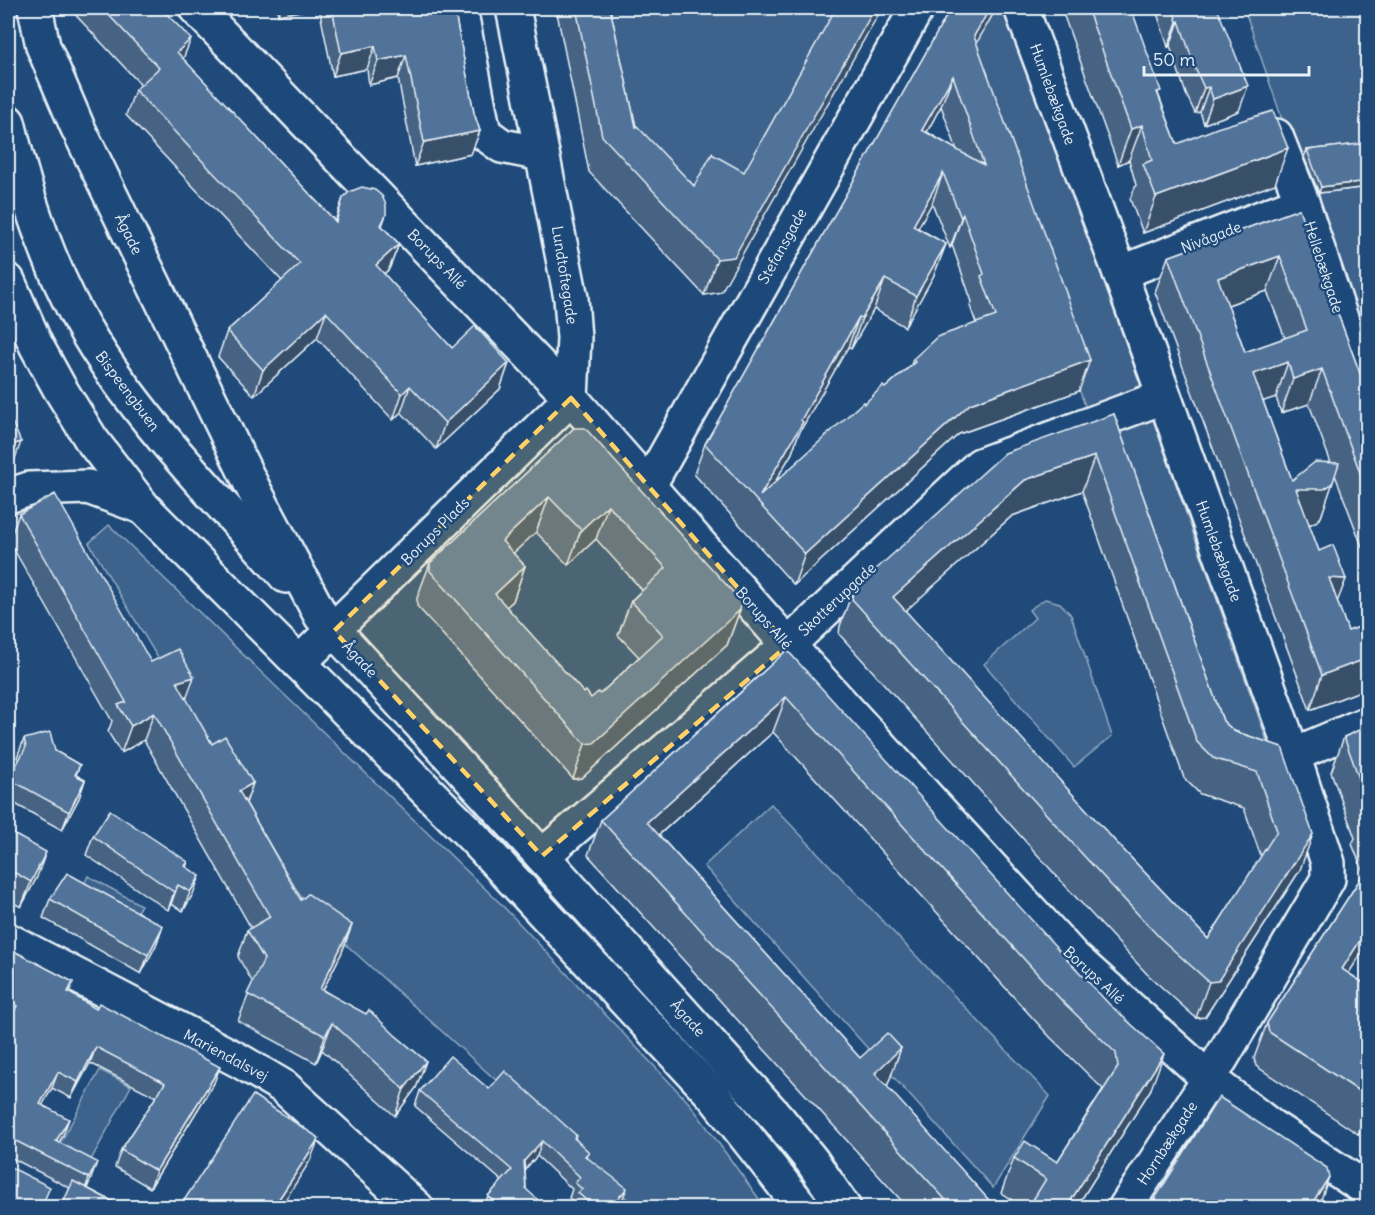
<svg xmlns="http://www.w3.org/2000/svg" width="1375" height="1215" font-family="Delius,sans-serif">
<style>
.green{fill:#3c628c;stroke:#92aac2;stroke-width:1.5}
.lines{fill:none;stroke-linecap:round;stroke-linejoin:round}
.minor-casing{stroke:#e8f1f8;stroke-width:38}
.minor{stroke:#1f4a7a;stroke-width:33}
.wall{fill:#466384;stroke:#e8f1f8;stroke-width:1.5;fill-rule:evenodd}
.shaded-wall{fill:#39506b;stroke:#e8f1f8;stroke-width:1.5}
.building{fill:#517399;stroke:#e8f1f8;stroke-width:1.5;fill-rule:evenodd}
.marked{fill:#ffd166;fill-opacity:0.2;stroke:#ffd166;stroke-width:4.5;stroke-dasharray:12 8;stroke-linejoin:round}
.labels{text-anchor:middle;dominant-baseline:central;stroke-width:5;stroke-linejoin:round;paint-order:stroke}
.street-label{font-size:15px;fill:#e8f1f8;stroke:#1f4a7a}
</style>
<rect width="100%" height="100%" fill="#1f4a7a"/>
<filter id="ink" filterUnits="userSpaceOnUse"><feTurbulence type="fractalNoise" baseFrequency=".0167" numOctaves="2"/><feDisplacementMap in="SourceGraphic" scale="12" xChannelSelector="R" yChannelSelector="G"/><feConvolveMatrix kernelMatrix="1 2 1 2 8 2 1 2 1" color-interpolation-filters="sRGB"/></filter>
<g filter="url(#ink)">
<!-- green -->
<g class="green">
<polygon points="590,8 843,8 710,245 630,167"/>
<polygon points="1244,8 1367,8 1367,367"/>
<polygon points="993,14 1009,15 1280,777 1221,767 1101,450 963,67"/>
<polygon points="109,525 501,904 690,1104 765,1207 636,1207 310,912 89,543"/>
<polygon points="1045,599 1060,603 1071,615 1112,736 1074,767 984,664 1035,618 1029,610"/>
<polygon points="771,804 1050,1096 993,1188 704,866"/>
<polygon points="88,876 141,905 132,920 80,892"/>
<polygon points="100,1070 131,1086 85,1171 54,1155"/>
</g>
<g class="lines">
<!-- minor casing -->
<g class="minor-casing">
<g id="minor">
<polyline points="35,8 43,46 77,126 253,488 321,616 542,856 779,1120 812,1161 844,1208"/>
<polyline points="196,8 571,398 788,645 1073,957 1209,1079 1272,1127 1368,1190"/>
<polyline points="460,8 484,133 502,146 542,154"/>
<polyline points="513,8 571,298 574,338 571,398"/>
<polyline points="1021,8 1120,273 1293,755 1328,863 1328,879 1209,1079 1125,1208"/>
<path d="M8,122C26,199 52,278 95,346C148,430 221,502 286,576"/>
<polyline points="1276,136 1302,202 1368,399"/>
<polyline points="1120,273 1302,202"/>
<polyline points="8,281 36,345 59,387 91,439 144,508 473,837 713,1095 802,1208"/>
<polyline points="649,485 917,8"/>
<polyline points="8,496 29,489 88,487 142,507"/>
<polyline points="299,663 571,398"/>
<polyline points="1293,755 1368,723"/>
<polyline points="542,856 788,645 980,465 1163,397"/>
<polyline points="8,940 240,1061 284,1087 417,1208"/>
</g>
</g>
<!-- minor -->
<use href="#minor" class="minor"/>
</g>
<!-- wall -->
<g class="wall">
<polygon points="69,8 161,8 183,59 335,221 343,198 386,215 382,226 399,244 389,269 384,274 452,348 509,363 500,389 436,449 401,412 393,420 317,338 254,396 218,357 227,331 282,281 126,115 135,90 141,85"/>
<polygon points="277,8 316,8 278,15"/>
<polygon points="319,8 454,8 474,113 480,131 471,154 415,166 398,78 369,85 367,69 333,76"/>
<polygon points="556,8 610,8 636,127 694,186 712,154 721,292 704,295 589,172"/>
<path d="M951,8H995L993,14L976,43L1079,391L959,434L794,585L694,474L705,444ZM941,106L957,150L927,132ZM932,203L950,248L952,245L972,302L970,306L976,323L913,359L911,365L885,388L864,404L774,483L792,453L798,435L848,347L851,349L874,309L905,327L934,275L946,244L918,228Z"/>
<polygon points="1061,8 1131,8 1159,96 1177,144 1275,184 1143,233 1130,199 1136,185 1129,160 1118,165"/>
<polygon points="1154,8 1217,8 1239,111 1204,124 1200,112 1195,113 1186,94 1170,46 1168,47 1157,13 1155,13"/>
<polygon points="1368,143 1368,187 1319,193 1304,157 1307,150"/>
<path d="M1299,209L1368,395V562L1335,475L1321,517L1317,521L1311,524H1309L1319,551L1346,579L1337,601L1348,631L1368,624V688L1310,710L1155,292L1168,257ZM1267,291L1285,338L1245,352L1228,305ZM1276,397L1281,413L1309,404L1331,463L1292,480L1263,401Z"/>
<path d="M1114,414L1223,721L1234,731L1282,747L1300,870L1205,1017L1196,1018L1147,974L1071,892L839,634L840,626L853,590ZM1082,491L1184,778L1200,794L1244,808L1261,857L1208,939L1115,841L905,611L1012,516Z"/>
<path d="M574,428L740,610L727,645L582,778L573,779L417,606V598L430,563ZM536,532L568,565L596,539L642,590L631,601L618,635L639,657L600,694L591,698L584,693L506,607L513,601L525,566L513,553Z"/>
<polygon points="19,514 151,662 194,677 186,699 212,744 253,783 246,803 301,900 352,925 342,952 323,990 396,1036 426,1061 416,1088 395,1116 322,1050 316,1063 238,1021 253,983 238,957 247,930 251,928 144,740 121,753 108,732 112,721 9,541"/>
<polygon points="787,650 1151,1089 1076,1208 1024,1208 1001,1193 1014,1158 1057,1162 1103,1089 1050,1037 773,732 659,835 860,1058 901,1048 888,1084 886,1086 996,1208 908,1208 588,855 601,820"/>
<polygon points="1368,726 1368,943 1348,973 1368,986 1368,1131 1367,1132 1358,1134 1256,1066 1254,1058 1267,1023 1364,873 1352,844 1355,838 1331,772 1344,737"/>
<polygon points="24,739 55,751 80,765 76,775 85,780 79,798 62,830 8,800 8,784 19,761 17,757"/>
<polygon points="8,831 37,877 21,907 8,900"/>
<polygon points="93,836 188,862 186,867 193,894 183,911 171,904 168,910 86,855"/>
<polygon points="50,899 163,926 156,945 141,974 43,918"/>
<polygon points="8,948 73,982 69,993 214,1083 150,1188 115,1167 121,1150 156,1097 90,1063 71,1098 52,1088 42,1105 63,1135 59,1142 91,1179 87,1188 125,1208 61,1208 70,1188 8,1156 8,1024 9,1021 8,1020"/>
<polygon points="489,1089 576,1135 575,1138 587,1157 621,1203 618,1208 573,1208 575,1202 569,1198 572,1189 537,1156 525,1169 526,1189 535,1208 484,1208 488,1196 502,1181 415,1106 420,1091"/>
</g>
<!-- shaded-wall -->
<g class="shaded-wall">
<polygon points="281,8 316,8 278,15"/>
<polygon points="875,8 882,8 721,292 704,295 717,259"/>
<polygon points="990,8 995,8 993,14 963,67 974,36"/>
<polygon points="1179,21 1170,46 1168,47 1177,22"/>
<polygon points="191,39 181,64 177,52"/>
<polygon points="375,46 367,69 333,76 341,53"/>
<polygon points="406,55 398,78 369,85 378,61"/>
<polygon points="953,76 941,106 911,161 922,130"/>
<polygon points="1248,86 1239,111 1204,124 1213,99"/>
<polygon points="1209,87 1200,112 1195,113 1204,88"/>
<polygon points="1142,125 1129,160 1118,165 1131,129"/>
<polygon points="480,131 471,154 415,166 424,142"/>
<polygon points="1288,148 1275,184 1143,233 1156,197"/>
<polygon points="943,173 932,203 902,256 913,226"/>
<polygon points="1368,181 1368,187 1319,193 1321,187"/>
<polygon points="963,214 952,245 950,248 961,218"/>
<polygon points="399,244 389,269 366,291 376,265"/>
<polygon points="946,244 934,275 905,327 916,296"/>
<polygon points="1280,256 1267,291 1205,313 1218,278"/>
<polygon points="885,279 874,309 851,349 862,318"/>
<polygon points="326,312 317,338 254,396 263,370"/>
<polygon points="859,317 848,347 798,435 792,453 761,506 760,496 801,420"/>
<polygon points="1090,360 1079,391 959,434 794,585 805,554 970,404"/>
<polygon points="1288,362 1276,397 1241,409 1253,374"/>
<polygon points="509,363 500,389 436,449 445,423"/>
<polygon points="1322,369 1309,404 1281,413 1293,379"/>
<polygon points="410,386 401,412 393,420 402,394"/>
<polygon points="21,442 12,467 8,468 8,446"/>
<polygon points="1095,456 1082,491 1012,516 882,632 893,597 1025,480"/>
<polygon points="1333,482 1321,517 1317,521 1311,524 1283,524 1296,489"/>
<polygon points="549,497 536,532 490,575 502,541"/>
<polygon points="608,505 596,539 568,565 581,530"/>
<polygon points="525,566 513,601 482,629 495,594"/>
<polygon points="1329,578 1346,579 1333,613"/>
<polygon points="740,610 727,645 582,778 573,779 585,744"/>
<polygon points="1368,658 1368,688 1310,710 1322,675"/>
<polygon points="194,677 184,704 177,682"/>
<polygon points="786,697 773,732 634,857 647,822"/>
<polygon points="154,713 144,740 121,753 131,726"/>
<polygon points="85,780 79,798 62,830 69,812"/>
<polygon points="253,783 243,810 239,791"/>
<polygon points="1313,834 1300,870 1205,1017 1196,1018 1209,982"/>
<polygon points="46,852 37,877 21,907 31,882"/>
<polygon points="200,876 193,894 183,911 190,892"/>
<polygon points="178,885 171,904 168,910 174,892"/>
<polygon points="352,925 342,952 310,1016 320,989"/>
<polygon points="163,926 156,945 141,974 148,955"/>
<polygon points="1368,928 1368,943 1329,1004 1342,969"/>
<polygon points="332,1023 322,1050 316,1063 325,1036"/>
<polygon points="96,1047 90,1063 71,1098 78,1082"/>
<polygon points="901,1048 888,1084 862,1108 875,1073"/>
<polygon points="1164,1054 1151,1089 1076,1208 1066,1208"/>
<polygon points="426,1061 416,1088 395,1116 404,1089"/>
<polygon points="220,1067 214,1083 150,1188 156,1171"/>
<polygon points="58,1072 52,1088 34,1120 40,1104"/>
<polygon points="1368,1109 1368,1131 1367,1132 1358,1134"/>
<polygon points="69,1119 63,1135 50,1158 56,1141"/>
<polygon points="319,1138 310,1161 280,1208 273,1208"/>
<polygon points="542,1141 537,1156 519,1176 524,1161"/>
<polygon points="97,1162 91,1179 83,1195 89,1178"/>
<polygon points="1329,1177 1318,1208 1309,1208"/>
<polygon points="627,1188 621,1203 618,1208 610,1208"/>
</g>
<!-- building -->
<g class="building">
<polygon points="102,8 161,8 191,39 177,52 336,222 343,198 349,192 362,187 375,190 382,196 386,205 386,215 381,225 399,244 376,265 452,348 475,326 509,363 445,423 410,386 402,394 326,312 263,370 227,331 300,264 135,90 159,68"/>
<polygon points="332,8 454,8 474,113 480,131 424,142 406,55 378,61 375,46 341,53"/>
<polygon points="576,8 610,8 636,127 637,126 694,186 712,154 744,172 836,8 875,8 734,257 717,259 602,136"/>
<path d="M951,8H990L974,36L1090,360L970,404L805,554L705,444ZM953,76L984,165L922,130ZM943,173L961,218L963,214L984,274L981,276L996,316L937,337L913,359L915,362L885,388L883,386L864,404L863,402L760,496L803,422L801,420L859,317L862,318L885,279L916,296L946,244L913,226Z"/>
<polygon points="1087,8 1131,8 1161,91 1157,92 1177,144 1217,128 1273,111 1288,148 1156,197 1143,164 1152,160 1142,125 1131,129"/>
<polygon points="1173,8 1217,8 1248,86 1213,99 1209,87 1204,88 1196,70 1179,21 1177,22"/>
<polygon points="1368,143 1368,181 1321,187 1307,150"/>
<path d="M1299,209L1368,395V494L1322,369L1293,379L1288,362L1253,374L1292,480L1315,462L1339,463L1333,482L1329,486L1324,489H1296L1319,551L1333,545L1346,579L1329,578L1348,631L1368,624V658L1322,675L1168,257ZM1280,256L1307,330L1245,352L1218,278Z"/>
<polygon points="8,413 21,442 8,446"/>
<path d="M1114,414L1223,721L1234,731L1282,747L1313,834L1218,981L1209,982L1160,938L1084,856L852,599L853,590L1005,453ZM1095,456L1197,742L1213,758L1257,772L1277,831L1208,939L1115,841L893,597L1025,480Z"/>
<path d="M574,428H585L741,601L740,610L594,743L585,744L430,571V563ZM549,497L581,530L608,505L666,568L631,601L663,635L600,694L598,692L591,698L586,691L584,693L495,594L525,566L502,541Z"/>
<polygon points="55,494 151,662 178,649 194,677 177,682 212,744 225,736 253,783 239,791 301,900 308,894 352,925 320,989 366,1014 369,1010 396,1036 426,1061 404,1089 332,1023 325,1036 247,994 264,959 247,930 270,917 154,713 131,726 118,705 126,702 19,514"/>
<polygon points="787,650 1067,959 1109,1004 1164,1054 1066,1208 1028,1208 1046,1179 1014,1158 1025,1141 1057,1162 1118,1067 1116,1053 1063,1002 786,697 647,822 860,1058 887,1033 901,1048 875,1073 996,1208 953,1208 601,820"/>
<polygon points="1368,726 1368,803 1344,737"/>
<polygon points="50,732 55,751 80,765 75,775 85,780 69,812 9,779 26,747 24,739"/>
<polygon points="110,810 188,862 185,866 200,876 190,892 178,885 174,892 93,836"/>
<polygon points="8,831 46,852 31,882 8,869"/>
<polygon points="1368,867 1368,928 1342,969 1368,986 1368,1097 1269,1032 1267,1023"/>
<polygon points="67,873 163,926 148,955 50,899"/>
<polygon points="8,948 73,982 68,992 96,1009 99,1003 220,1067 156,1171 121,1150 165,1083 96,1047 78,1082 58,1072 40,1104 69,1119 56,1141 97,1162 89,1178 8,1137 8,1024 17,1006 8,1001"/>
<polygon points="450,1056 489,1089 505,1071 576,1135 574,1138 589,1152 585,1156 627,1188 610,1208 595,1208 578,1193 582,1189 575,1183 580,1177 542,1141 524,1161 526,1189 538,1200 532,1208 501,1208 488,1196 512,1170 420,1091"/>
<polygon points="253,1095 319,1138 273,1208 179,1208"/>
<polygon points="1219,1097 1327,1168 1329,1177 1309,1208 1192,1208 1191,1206 1191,1208 1149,1208"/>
<polygon points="8,1166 50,1187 41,1208 8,1207"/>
<polygon points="73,1181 125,1208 67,1208 62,1205"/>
<polygon points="391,1196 400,1200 408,1208 380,1208 379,1204 383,1197"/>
</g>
</g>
<!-- marked area -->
<path class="marked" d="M571,398L788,645L542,856L334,631Z"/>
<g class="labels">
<!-- street labels -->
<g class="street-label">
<text transform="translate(1053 94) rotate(70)">Humlebækgade</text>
<text transform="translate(129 234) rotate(64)">Ågade</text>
<text transform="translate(1211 237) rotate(-21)">Nivågade</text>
<text transform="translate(782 246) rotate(-61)">Stefansgade</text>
<text transform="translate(437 259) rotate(46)">Borups Allé</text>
<text transform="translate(1324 267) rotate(72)">Hellebækgade</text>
<text transform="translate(565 275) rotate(81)">Lundtoftegade</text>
<text transform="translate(128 391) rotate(53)">Bispeengbuen</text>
<text transform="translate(435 531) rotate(-45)">Borups Plads</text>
<text transform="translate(1219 551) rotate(70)">Humlebækgade</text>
<text transform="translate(837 599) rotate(-43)">Skotterupgade</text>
<text transform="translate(764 618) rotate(49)">Borups Allé</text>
<text transform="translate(360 659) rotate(47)">Ågade</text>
<text transform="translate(1094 975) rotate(43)">Borups Allé</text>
<text transform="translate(688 1018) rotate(48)">Ågade</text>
<text transform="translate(226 1055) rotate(28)">Mariendalsvej</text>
<text transform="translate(1167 1143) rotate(-57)">Hornbækgade</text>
</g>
</g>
<!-- margin -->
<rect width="1375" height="1215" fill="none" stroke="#1f4a7a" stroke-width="30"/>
<rect x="15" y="15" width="1345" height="1185" fill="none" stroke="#e8f1f8" stroke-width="2" filter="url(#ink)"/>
<!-- scale -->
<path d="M1144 66v9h165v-9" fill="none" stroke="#e8f1f8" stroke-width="3"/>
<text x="1153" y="66" font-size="18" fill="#e8f1f8" stroke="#1f4a7a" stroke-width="4.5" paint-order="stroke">50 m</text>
</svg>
